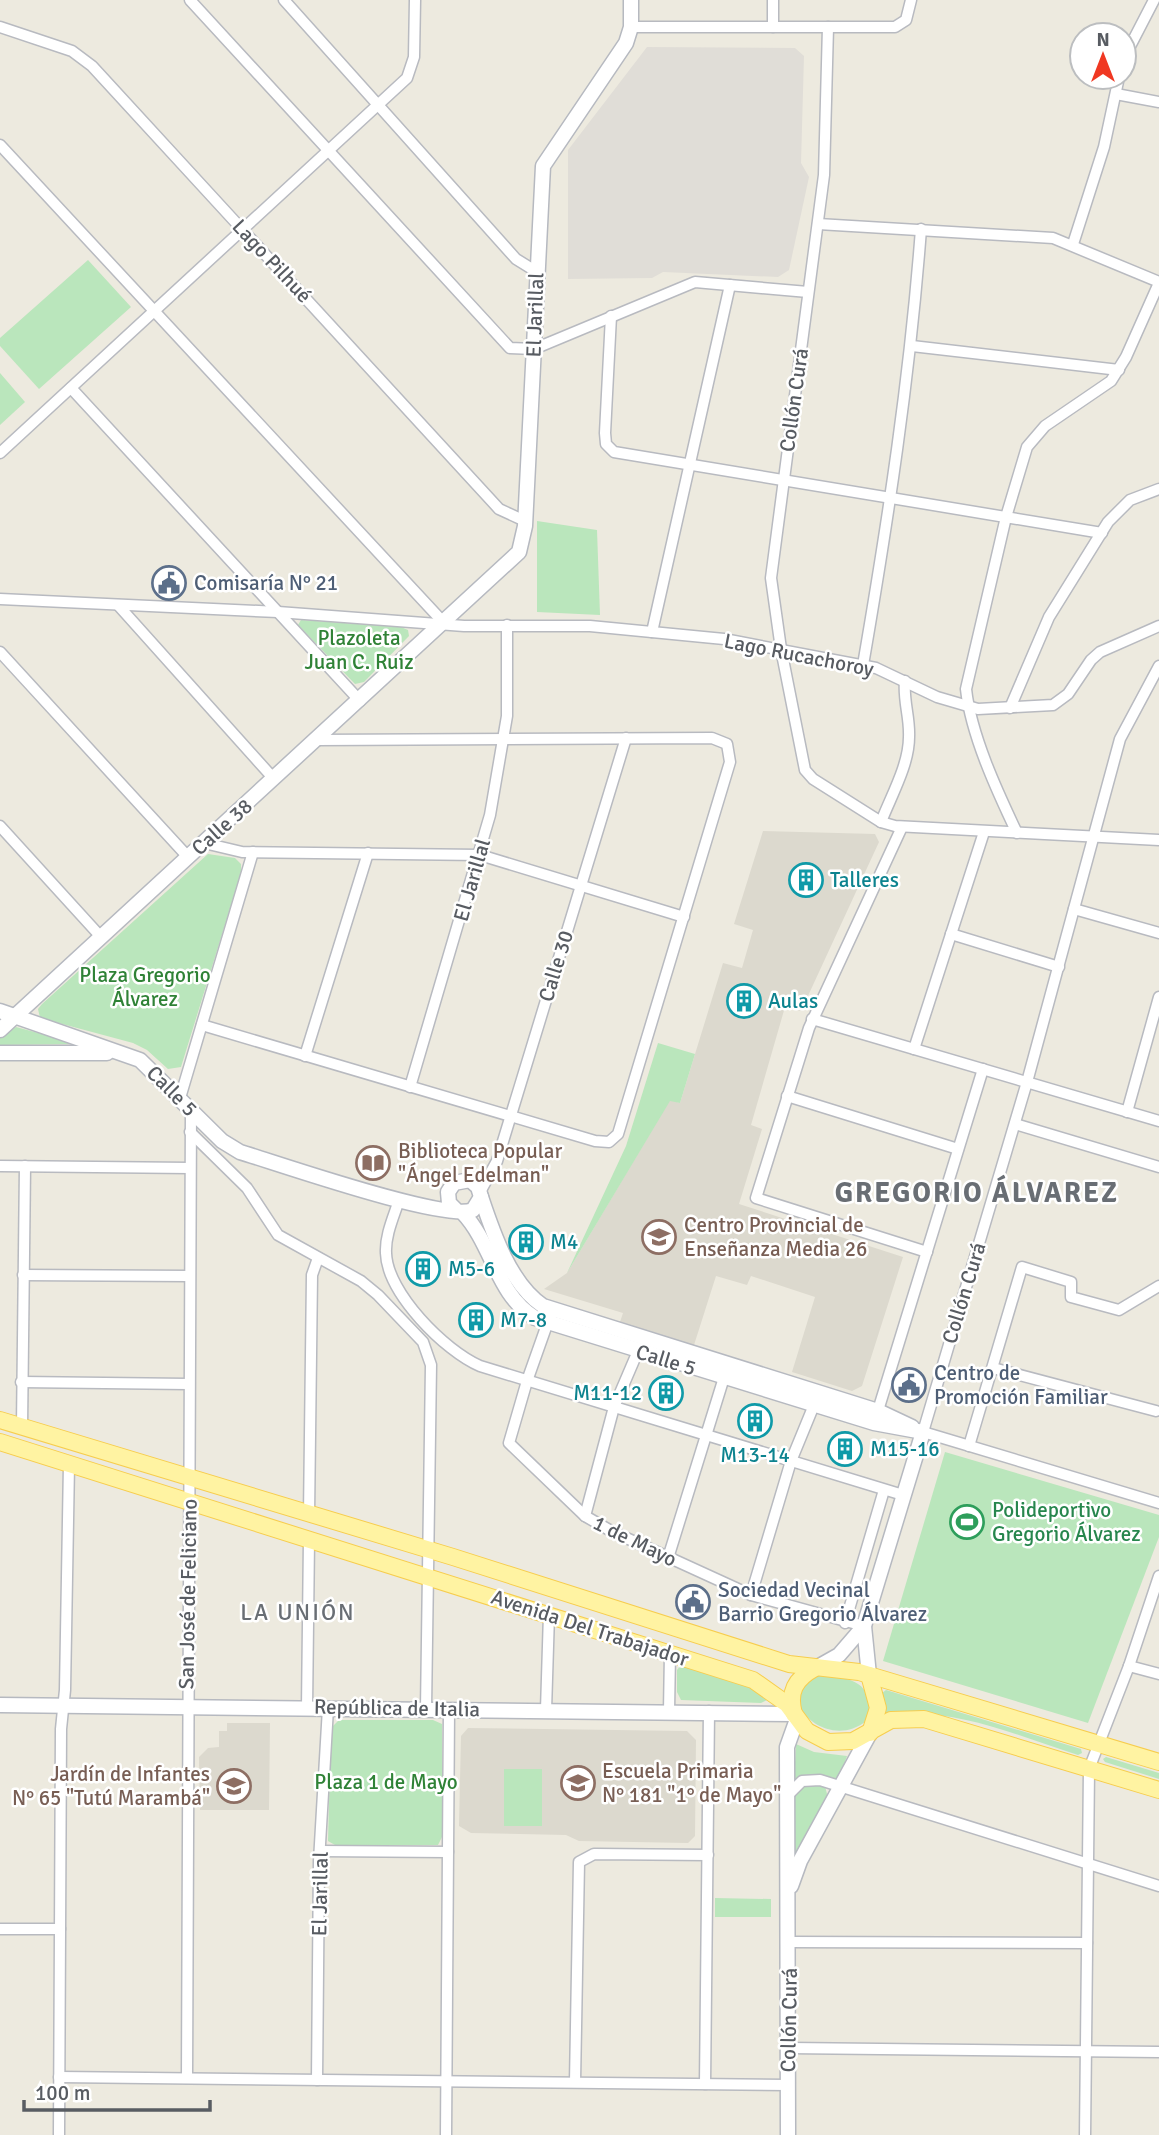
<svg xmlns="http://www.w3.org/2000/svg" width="1159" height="2135" font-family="Signika,sans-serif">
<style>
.industrial{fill:#e0ddd7}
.education{fill:#dcd9ce}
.green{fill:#bae6bc}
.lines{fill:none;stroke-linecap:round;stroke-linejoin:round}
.street-casing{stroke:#b8bac0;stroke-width:13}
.secondary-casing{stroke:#b6b9c0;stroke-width:17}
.primary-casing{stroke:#f7cd4e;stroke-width:18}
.street{stroke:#fff;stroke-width:10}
.secondary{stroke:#fff;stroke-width:14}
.primary{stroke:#fff3a2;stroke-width:16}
.labels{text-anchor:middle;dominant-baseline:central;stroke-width:5;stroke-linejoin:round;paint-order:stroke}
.street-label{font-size:21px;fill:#585c62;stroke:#fff}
.service-label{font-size:21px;fill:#4e5e75;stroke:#fff;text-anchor:start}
.park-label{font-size:21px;fill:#2f8236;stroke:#fff}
.culture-label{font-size:21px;fill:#0d838f;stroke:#fff;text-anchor:start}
.education-label{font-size:21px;fill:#785e54;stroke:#fff;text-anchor:start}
.leisure-label{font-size:21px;fill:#27864d;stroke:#fff;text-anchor:start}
.neighbourhood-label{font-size:23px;letter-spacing:2px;fill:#696e74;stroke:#fff}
.district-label{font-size:28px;font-weight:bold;letter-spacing:2px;fill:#696e74;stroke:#fff}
</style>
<rect width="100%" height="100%" fill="#edeadf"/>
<!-- industrial -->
<polygon class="industrial" points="647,47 795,48 804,56 801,163 809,177 789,270 778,277 663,272 652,278 568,279 568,150"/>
<!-- education -->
<g class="education">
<polygon points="763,831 875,834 879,842 801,1011 785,1007 751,1125 762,1129 739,1204 903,1257 862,1386 852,1391 792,1372 815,1297 751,1276 747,1285 716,1276 694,1345 620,1322 623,1313 544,1289 567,1273 670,1100 680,1103 723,963 742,968 753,930 734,924"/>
<polygon points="227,1723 270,1723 269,1810 200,1810 199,1757 208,1748 219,1747 219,1731 227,1731"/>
<polygon points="468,1728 687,1731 696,1740 695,1836 688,1843 579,1841 566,1835 471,1833 459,1826 461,1736"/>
</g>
<!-- green -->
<g class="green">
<polygon points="88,260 131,307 39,389 0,346 0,338"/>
<polygon points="0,373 25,402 0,425"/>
<polygon points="537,521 597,530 600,615 537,612"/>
<polygon points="301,620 401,627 408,630 409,636 364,682 355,684 298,625"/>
<polygon points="208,854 235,858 241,864 241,873 181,1067 168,1069 147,1050 133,1043 40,1018 38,1009 42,1004"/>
<polygon points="16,1027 72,1042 74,1044 0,1045 0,1038"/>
<polygon points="658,1043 695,1054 680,1103 670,1101 567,1273 626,1146"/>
<polygon points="945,1452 1159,1515 1159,1537 1088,1723 883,1661"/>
<polygon points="681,1665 759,1687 767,1700 761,1703 681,1700 677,1692 677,1670"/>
<path d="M822,1675C845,1678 864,1678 871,1704L866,1721C824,1755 765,1690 822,1675Z"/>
<path d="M886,1690L1081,1749L1082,1753L1078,1755C1013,1734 954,1707 885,1715L882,1693Z"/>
<polygon points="339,1720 433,1720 442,1724 442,1837 438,1845 335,1845 328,1841 331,1728"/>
<polygon points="796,1744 814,1752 847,1756 838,1781 808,1777 794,1780"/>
<polygon points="1106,1757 1159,1773 1159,1779 1105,1762 1103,1759"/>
<rect x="504" y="1769" width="38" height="57"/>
<polygon points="815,1784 825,1786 828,1798 793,1866 793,1797 799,1787"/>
<polygon points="715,1898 771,1899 771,1917 715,1917"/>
</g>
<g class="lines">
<!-- street casing -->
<g class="street-casing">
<g id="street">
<polyline points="190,0 510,348 534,349 695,282 808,292"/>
<polyline points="284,0 516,259 537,272"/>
<polyline points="0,27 72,51 92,66 499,509 525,521"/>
<polyline points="631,27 895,27 906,20 911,0"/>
<polyline points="773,27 773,0"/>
<polyline points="828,27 824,175 771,578 781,649 805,770 813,779 881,822 895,826 1159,840"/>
<polyline points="1124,58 1154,0"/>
<polyline points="1116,94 1159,102"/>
<polyline points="0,145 444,623"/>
<polyline points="818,224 1053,238 1159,282"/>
<polyline points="1073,244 1104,147 1119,77"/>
<polyline points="611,316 605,433 606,444 614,452 1102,533"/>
<polyline points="912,346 1119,370"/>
<polyline points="71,388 360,701"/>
<polyline points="0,453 407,78 414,57 415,0"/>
<polyline points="0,599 278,612 464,626 590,626 724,639 876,668 937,697 978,709 1053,705 1068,694 1091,660 1100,652 1159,626"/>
<polyline points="118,605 274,779"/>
<polyline points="652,632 730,285"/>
<polyline points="0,652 188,857"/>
<path d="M863,665C888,520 910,376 921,229"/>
<polyline points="1159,666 1120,739 1027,1082 923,1432 1159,1503"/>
<polyline points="1010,708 1049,617 1108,522 1130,500 1159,489"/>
<path d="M881,822C891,796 909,765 909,737C910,717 903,701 905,681"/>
<polyline points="0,826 101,937"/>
<polyline points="902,827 809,1028 756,1198 927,1252"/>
<path d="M1017,833C997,791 971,735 966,689L1006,517L1027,447L1045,426L1111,381L1126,357L1159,283"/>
<polyline points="204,843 242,852 480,855 684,917"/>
<polyline points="1074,909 1159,933"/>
<polyline points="951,934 1059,967"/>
<polyline points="812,1019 1159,1121"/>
<polyline points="202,1025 595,1141 609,1142 618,1134 730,762 727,744 712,738 317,740"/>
<polyline points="914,1049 984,832"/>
<polyline points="305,1056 368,853"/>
<polyline points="410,1087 490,815 507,716 507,625"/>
<polyline points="787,1096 958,1149"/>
<polyline points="180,1098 253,852"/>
<polyline points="1127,1112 1159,997"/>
<polyline points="1015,1124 1159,1167"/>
<polyline points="190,1132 247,1188 278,1235 361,1281 378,1295 423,1342 431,1365 426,1709"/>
<polyline points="0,1166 190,1168"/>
<polyline points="480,1192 497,1161 626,738"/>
<path d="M399,1200C394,1216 385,1235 386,1253C387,1293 445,1351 480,1366L903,1495"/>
<polyline points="23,1275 189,1276"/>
<polyline points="550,1316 527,1381 509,1443 585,1516 611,1531 751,1595 864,1626"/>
<polyline points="993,1368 1156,1411"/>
<polyline points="21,1382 188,1384"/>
<polyline points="876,1417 983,1069"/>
<polyline points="22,1427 25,1166"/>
<polyline points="969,1446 1022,1267 1071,1282 1071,1297 1119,1310 1159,1286"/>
<polyline points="309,1515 312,1275 318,1258"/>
<polyline points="585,1516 614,1407 638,1351"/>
<polyline points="668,1558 726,1371"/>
<polyline points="751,1595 791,1461 814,1405"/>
<polyline points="845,1623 884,1490"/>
<polyline points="1129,1666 1159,1674"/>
<polyline points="307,1708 309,1539"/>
<polyline points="546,1710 549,1614"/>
<polyline points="669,1711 670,1653"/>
<polyline points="787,1796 802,1781 820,1780 1159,1886"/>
<polyline points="320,1851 448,1852"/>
<polyline points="0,1929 60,1929"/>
<polyline points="789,1942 1087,1943"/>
<polyline points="788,2048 1159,2052"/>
<polyline points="59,2077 788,2085"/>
<polyline points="187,2078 191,1109"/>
<polyline points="317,2080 319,1861 328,1708"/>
<polyline points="575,2082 579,1862 594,1854 708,1855"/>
<polyline points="705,2084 709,1711"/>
<polyline points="59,2135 61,1729 65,1690 69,1464"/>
<polyline points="446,2135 449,1709"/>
<polyline points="1085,2135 1089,1769 1129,1666 1159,1576"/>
</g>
</g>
<!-- secondary casing -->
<g class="secondary-casing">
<g id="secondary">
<path d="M0,1011L140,1060L222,1141L240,1152C277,1163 446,1222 473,1210L481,1197L478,1187L470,1180L454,1183L448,1192L449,1203L457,1211"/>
<polyline points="0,1030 519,552 525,526 543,166 626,43 631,27 631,0"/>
<polyline points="0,1053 107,1053"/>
<path d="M481,1197C493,1233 510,1284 543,1306L878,1411L912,1427"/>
<path d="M463,1213C493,1245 496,1294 535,1318L874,1423L923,1432"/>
<polyline points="816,1668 839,1655 864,1626"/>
<polyline points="869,1675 864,1626 923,1432"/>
<polyline points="0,1705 794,1714"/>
<polyline points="791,1886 800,1861 870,1733"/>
<polyline points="788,2135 787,1747 797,1719"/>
</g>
</g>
<!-- primary casing -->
<g class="primary-casing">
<g id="primary">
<polyline points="0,1420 453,1557 789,1664 859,1672 1159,1762"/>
<polyline points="0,1442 753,1680 787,1704 807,1731 828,1742 853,1741 891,1720 924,1719 1159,1790"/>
<polyline points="869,1675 878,1708 870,1733"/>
<path d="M794,1714C788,1692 795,1679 815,1668"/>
</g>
</g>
<!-- street -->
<use href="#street" class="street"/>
<!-- secondary -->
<use href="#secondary" class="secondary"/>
<!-- primary -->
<use href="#primary" class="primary"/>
</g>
<!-- icons -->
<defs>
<g id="civic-ring" transform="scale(1.75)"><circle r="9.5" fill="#fff" stroke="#5c6f8a" stroke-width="1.5"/><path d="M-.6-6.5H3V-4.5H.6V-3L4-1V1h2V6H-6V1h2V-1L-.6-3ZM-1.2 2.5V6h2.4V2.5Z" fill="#5c6f8a"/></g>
<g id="building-ring" transform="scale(1.75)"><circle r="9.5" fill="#fff" stroke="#0f9aa8" stroke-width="1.5"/><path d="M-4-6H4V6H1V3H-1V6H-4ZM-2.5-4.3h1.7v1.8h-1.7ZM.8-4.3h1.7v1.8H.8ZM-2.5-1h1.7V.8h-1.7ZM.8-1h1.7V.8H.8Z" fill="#0f9aa8"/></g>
<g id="library-ring" transform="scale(1.75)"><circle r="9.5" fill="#fff" stroke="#8d6e63" stroke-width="1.5"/><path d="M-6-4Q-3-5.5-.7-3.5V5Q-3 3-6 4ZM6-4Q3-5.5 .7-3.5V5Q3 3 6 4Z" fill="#8d6e63"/></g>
<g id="school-ring" transform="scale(1.75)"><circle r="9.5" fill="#fff" stroke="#8d6e63" stroke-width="1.5"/><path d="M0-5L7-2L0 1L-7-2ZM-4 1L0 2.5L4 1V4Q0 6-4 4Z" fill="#8d6e63"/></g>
<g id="stadium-ring" transform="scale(1.75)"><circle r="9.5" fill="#fff" stroke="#2e9e5b" stroke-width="1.5"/><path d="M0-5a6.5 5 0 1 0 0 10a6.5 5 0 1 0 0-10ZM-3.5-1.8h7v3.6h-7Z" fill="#2e9e5b"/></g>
</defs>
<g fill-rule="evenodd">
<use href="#civic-ring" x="169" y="583"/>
<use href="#building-ring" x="806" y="880"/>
<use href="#building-ring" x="744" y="1001"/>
<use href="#library-ring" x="373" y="1163"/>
<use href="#school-ring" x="659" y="1237"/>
<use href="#building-ring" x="526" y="1242"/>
<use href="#building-ring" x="423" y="1269"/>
<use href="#building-ring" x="476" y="1320"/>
<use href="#civic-ring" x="909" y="1385"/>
<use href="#building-ring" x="666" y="1393"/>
<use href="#building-ring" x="755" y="1421"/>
<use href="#building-ring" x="845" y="1449"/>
<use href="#stadium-ring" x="967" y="1522"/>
<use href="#civic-ring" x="693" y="1602"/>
<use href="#school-ring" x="578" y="1783"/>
<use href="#school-ring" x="234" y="1786"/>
</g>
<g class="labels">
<!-- street labels -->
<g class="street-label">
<text transform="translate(272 261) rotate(47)">Lago Pilhué</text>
<text transform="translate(535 315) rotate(-88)">El Jarillal</text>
<text transform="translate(794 400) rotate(-82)">Collón Curá</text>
<text transform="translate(799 655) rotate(11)">Lago Rucachoroy</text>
<text transform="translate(222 827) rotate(-42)">Calle 38</text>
<text transform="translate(472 880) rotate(-74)">El Jarillal</text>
<text transform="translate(556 966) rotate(-73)">Calle 30</text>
<text transform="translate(172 1091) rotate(45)">Calle 5</text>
<text transform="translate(964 1293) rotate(-73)">Collón Curá</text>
<text transform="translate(666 1360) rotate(17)">Calle 5</text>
<text transform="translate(635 1541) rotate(26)">1 de Mayo</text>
<text transform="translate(188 1594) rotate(-89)">San José de Feliciano</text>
<text transform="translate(590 1628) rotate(18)">Avenida Del Trabajador</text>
<text transform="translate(397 1708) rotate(1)">República de Italia</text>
<text transform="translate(320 1894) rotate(-89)">El Jarillal</text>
<text transform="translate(789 2020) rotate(-89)">Collón Curá</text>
</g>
<!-- service labels -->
<g class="service-label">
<text x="194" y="583">Comisaría N° 21</text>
<text x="934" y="1373">Centro de<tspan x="934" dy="24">Promoción Familiar</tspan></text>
<text x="718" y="1590">Sociedad Vecinal<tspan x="718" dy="24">Barrio Gregorio Álvarez</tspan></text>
</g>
<!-- park labels -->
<g class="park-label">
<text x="359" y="638">Plazoleta<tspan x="359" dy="24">Juan C. Ruiz</tspan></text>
<text x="145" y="975">Plaza Gregorio<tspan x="145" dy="24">Álvarez</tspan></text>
<text x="386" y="1782">Plaza 1 de Mayo</text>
</g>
<!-- culture labels -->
<g class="culture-label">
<text x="830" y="880">Talleres</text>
<text x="768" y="1001">Aulas</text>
<text x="550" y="1242">M4</text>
<text x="448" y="1269">M5-6</text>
<text x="500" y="1320">M7-8</text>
<text x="642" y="1393" text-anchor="end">M11-12</text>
<text x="870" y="1449">M15-16</text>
<text x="755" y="1455" text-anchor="middle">M13-14</text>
</g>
<!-- education labels -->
<g class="education-label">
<text x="398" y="1151">Biblioteca Popular<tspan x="398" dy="24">"Ángel Edelman"</tspan></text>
<text x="684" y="1225">Centro Provincial de<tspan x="684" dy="24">Enseñanza Media 26</tspan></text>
<text x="602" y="1771">Escuela Primaria<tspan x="602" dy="24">N° 181 "1° de Mayo"</tspan></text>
<text x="210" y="1774" text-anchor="end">Jardín de Infantes<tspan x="210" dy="24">N° 65 "Tutú Marambá"</tspan></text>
</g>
<!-- leisure labels -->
<g class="leisure-label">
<text x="992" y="1510">Polideportivo<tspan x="992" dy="24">Gregorio Álvarez</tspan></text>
</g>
<!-- neighbourhood labels -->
<g class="neighbourhood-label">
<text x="298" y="1612">LA UNIÓN</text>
</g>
<!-- district labels -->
<g class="district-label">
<text x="977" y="1193">GREGORIO ÁLVAREZ</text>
</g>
</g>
<!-- north arrow -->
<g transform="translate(1103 56)"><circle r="33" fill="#ffffff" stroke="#bcbec0" stroke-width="2"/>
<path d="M0-5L12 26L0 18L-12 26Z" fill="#f03822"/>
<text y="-10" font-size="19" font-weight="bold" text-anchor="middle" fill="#585c62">N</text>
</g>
<!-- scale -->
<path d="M24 2100v10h186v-10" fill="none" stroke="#585c62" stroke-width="3.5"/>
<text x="35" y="2100" font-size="21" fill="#585c62" stroke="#ffffff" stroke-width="5" paint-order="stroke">100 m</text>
</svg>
